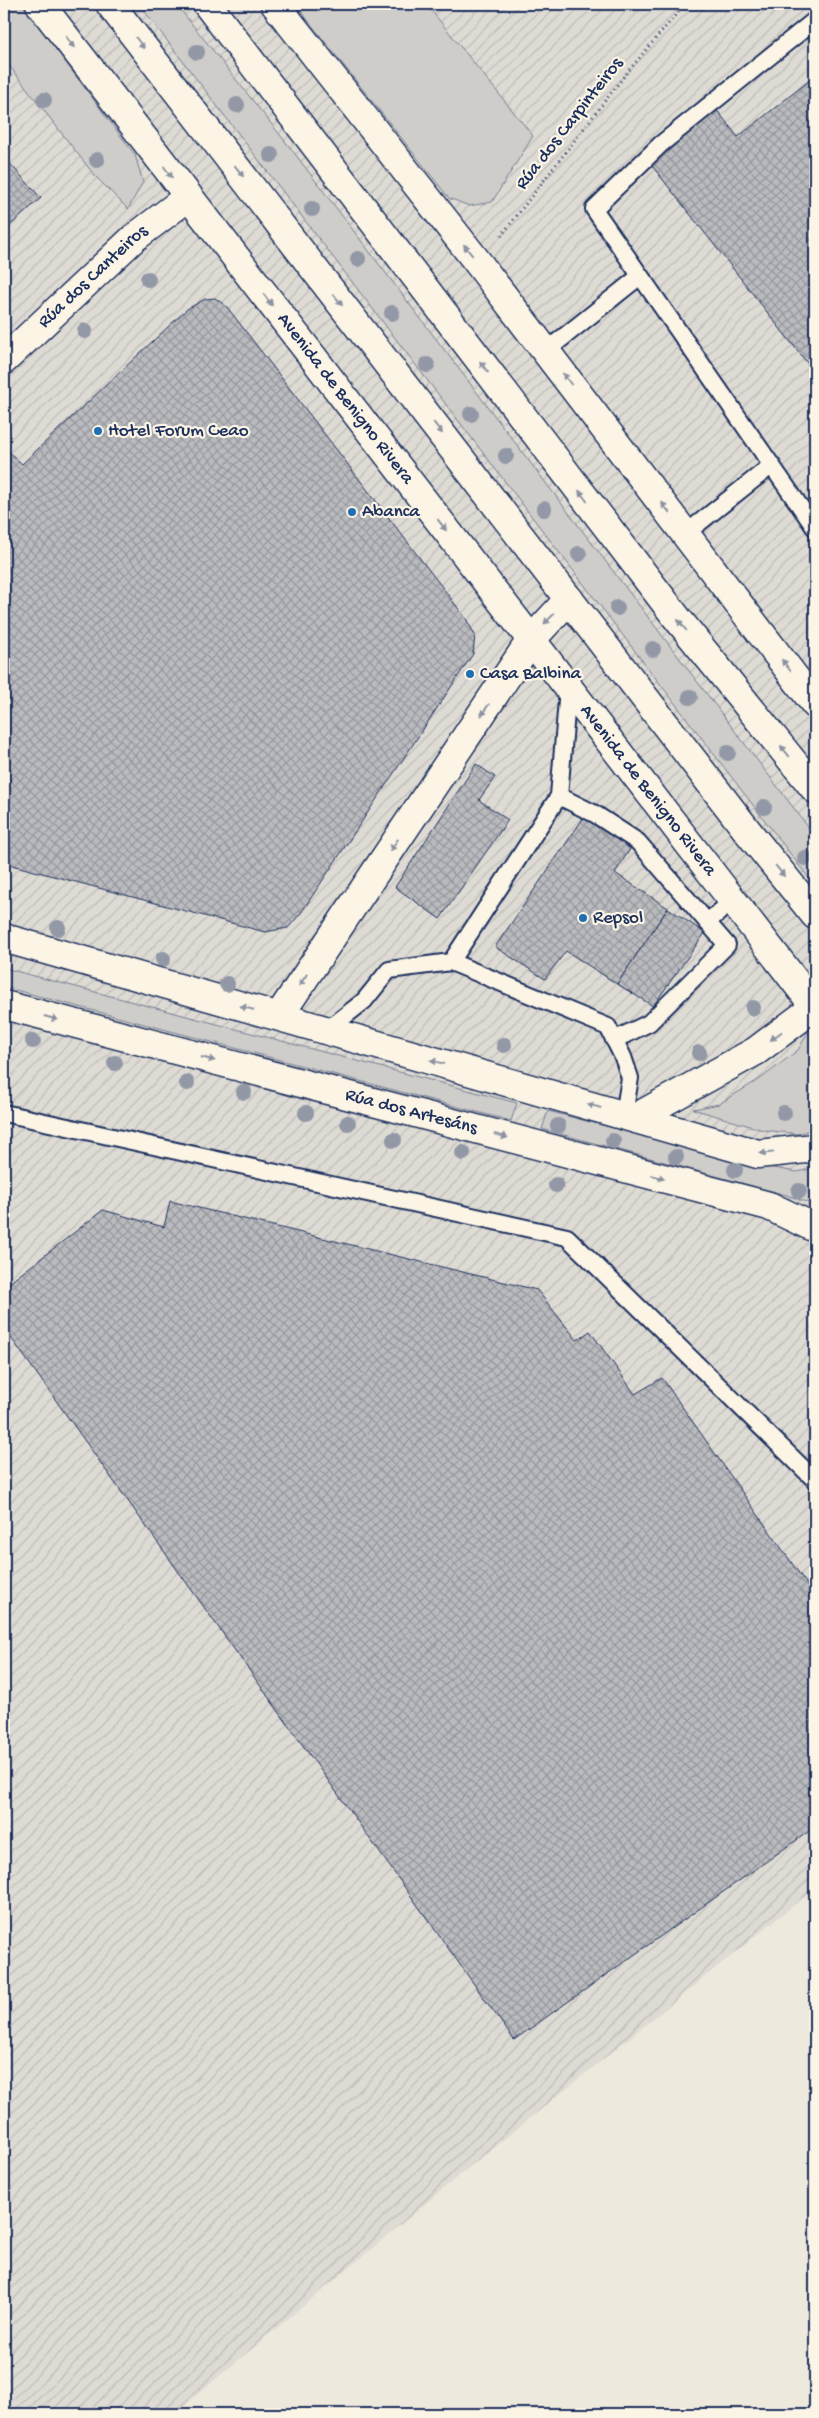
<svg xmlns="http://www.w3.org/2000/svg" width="819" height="2418" font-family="'Gochi Hand',sans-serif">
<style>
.industrial{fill:url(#industrial-furrows)}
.green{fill:#cfcdca;stroke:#757e94}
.building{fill:url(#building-cross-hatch);stroke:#1b2f5e}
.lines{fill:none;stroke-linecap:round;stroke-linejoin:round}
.lane-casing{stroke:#1b2f5e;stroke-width:20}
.street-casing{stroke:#1b2f5e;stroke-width:31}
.secondary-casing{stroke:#1b2f5e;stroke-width:31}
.path{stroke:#1b2f5e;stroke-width:3;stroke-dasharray:1 4;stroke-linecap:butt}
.lane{stroke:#fcf5e5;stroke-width:16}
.street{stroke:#fcf5e5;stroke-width:28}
.secondary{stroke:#fcf5e5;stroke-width:28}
.tree{fill:#9398a6}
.oneway{fill:#8c92a2}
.poi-dot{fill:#1f6fb2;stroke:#fcf5e5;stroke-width:2}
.labels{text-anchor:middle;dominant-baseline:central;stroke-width:4.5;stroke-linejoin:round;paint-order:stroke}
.street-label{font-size:19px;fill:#1b2f5e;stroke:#fcf5e5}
.poi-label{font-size:19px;fill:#1b2f5e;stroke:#fcf5e5;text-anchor:start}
</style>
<defs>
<pattern id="industrial-furrows" width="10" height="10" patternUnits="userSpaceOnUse" patternTransform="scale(1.25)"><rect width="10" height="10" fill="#dedbd4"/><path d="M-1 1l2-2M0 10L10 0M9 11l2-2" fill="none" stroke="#bebcb8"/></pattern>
<pattern id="building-cross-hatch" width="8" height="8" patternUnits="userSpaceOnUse" patternTransform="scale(1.25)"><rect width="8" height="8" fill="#babbbe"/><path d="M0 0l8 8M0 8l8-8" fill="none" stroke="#96989e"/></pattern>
</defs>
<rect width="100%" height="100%" fill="#eee9dd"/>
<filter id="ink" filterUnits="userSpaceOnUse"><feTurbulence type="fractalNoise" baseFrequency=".02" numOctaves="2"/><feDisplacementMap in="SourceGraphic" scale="10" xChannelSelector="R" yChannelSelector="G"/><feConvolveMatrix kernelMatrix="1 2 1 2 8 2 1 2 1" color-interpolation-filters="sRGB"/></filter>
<g filter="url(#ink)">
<!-- industrial -->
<polygon class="industrial" points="4,4 815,4 815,1888 462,2173 174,2414 4,2414"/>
<!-- green -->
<g class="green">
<polygon points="4,4 22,4 135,155 143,182 128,209 95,176 4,59"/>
<polygon points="139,4 176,4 292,150 815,836 815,886"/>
<polygon points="295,4 426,4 533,136 492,202 469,206 449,198"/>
<polygon points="4,968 517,1103 511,1121 4,987"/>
<polygon points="808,1032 815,1038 815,1128 798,1134 763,1130 693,1109 719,1104 763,1077 798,1050"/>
<polygon points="548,1111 756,1165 797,1172 815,1168 815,1205 786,1195 542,1129"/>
</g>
<!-- building -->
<g class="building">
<polygon points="815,76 815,373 649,162 716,109 738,137"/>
<polygon points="4,157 41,198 4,231"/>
<polygon points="215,298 227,307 465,617 475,635 473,654 301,913 288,928 265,932 4,863 4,454 7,450 22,464 187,309 205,299"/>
<polygon points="476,764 495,777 479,800 508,820 440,919 395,887"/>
<polygon points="584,817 632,846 615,873 668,908 617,984 566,951 545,979 495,947"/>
<polygon points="668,908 705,933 653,1006 617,984"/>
<polygon points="170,1201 537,1290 577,1340 590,1331 635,1394 662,1378 815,1596 815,1827 514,2040 4,1328 4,1287 103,1210 164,1227"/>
</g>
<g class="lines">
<!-- lane casing -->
<g class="lane-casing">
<g id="lane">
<polyline points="815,20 661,144 594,209 815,528"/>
<polyline points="546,351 640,276"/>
<polyline points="685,534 772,465"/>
<polyline points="559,796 595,814 638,842 727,945 649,1023 614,1040"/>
<polyline points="707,922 733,901"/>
<polyline points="451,962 608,1027 623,1057 630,1078 624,1115"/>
<polyline points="327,1030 364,1001 389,970 451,962 559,796 568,688"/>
<polyline points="4,1113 567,1237 815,1480"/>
</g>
</g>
<!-- street casing -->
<g class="street-casing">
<g id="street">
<path id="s1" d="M40,4L815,1007"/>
<polyline points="275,4 479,264 815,704"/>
<path id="s2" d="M4,360L134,238L188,197"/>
<polyline points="279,1016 531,640 569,599"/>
<polyline points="635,1118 756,1051 815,1007"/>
</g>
</g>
<!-- secondary casing -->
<g class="secondary-casing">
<g id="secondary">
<polyline points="110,4 749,833 815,915"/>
<polyline points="207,4 677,618 815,789"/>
<polyline points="4,938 758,1154 815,1148"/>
<path id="s3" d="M4,1005L769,1206L815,1228"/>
</g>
</g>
<!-- path -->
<polyline class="path" points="501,236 625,75 685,4"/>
<!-- lane -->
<use href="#lane" class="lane"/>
<!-- street -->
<use href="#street" class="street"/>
<!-- secondary -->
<use href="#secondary" class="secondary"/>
</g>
<!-- trees -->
<g class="tree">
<circle cx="197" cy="52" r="8"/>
<circle cx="44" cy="100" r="8"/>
<circle cx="237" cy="105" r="8"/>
<circle cx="271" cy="155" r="8"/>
<circle cx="97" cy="160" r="8"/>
<circle cx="312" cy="209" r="8"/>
<circle cx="358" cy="259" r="8"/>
<circle cx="148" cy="279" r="8"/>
<circle cx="392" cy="313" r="8"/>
<circle cx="85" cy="331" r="8"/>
<circle cx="427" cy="365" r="8"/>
<circle cx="471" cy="414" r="8"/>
<circle cx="506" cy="456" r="8"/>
<circle cx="544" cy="509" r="8"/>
<circle cx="579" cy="554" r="8"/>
<circle cx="617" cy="608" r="8"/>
<circle cx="653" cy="649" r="8"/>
<circle cx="690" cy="697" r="8"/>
<circle cx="728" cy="753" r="8"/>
<circle cx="764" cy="807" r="8"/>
<circle cx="805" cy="858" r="8"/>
<circle cx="58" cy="928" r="8"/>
<circle cx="163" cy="959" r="8"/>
<circle cx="227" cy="984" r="8"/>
<circle cx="753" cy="1008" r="8"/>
<circle cx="33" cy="1041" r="8"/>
<circle cx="504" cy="1045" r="8"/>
<circle cx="699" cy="1053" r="8"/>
<circle cx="115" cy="1063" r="8"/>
<circle cx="187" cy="1083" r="8"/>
<circle cx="244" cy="1092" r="8"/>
<circle cx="306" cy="1113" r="8"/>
<circle cx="784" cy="1113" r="8"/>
<circle cx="348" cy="1123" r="8"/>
<circle cx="558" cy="1126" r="8"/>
<circle cx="394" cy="1140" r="8"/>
<circle cx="613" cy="1141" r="8"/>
<circle cx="463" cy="1153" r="8"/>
<circle cx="676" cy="1157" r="8"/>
<circle cx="735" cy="1170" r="8"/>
<circle cx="556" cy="1185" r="8"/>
<circle cx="799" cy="1191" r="8"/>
</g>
<!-- one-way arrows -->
<defs><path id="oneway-solid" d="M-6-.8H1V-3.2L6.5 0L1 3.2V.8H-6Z" transform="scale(1.25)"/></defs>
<g class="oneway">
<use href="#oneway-solid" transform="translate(70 42) rotate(53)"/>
<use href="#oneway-solid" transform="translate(140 43) rotate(53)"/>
<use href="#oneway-solid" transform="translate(239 171) rotate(52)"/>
<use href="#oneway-solid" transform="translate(168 172) rotate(53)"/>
<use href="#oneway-solid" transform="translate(468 250) rotate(-128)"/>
<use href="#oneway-solid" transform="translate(268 300) rotate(52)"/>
<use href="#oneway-solid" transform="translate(338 300) rotate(52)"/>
<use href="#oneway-solid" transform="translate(484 367) rotate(-127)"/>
<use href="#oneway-solid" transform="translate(567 379) rotate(-127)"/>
<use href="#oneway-solid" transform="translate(438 428) rotate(52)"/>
<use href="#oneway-solid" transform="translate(583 496) rotate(-127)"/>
<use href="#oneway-solid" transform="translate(666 508) rotate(-127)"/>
<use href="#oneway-solid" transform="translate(442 525) rotate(52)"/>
<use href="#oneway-solid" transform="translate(549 619) rotate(135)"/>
<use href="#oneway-solid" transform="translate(682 625) rotate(-129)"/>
<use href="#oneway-solid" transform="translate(786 665) rotate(-127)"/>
<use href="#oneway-solid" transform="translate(485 710) rotate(124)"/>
<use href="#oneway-solid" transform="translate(785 751) rotate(-129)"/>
<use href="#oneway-solid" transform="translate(394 845) rotate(124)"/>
<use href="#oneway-solid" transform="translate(780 871) rotate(51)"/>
<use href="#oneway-solid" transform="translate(303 980) rotate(124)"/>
<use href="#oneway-solid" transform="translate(247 1008) rotate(-164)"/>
<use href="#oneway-solid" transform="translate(51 1018) rotate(15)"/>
<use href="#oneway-solid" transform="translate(776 1036) rotate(143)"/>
<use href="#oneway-solid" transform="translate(208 1059) rotate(15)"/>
<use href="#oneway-solid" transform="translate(437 1062) rotate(-164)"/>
<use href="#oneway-solid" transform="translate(594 1106) rotate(-164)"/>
<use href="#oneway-solid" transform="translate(501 1136) rotate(15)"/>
<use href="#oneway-solid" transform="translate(767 1153) rotate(174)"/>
<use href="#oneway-solid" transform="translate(658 1177) rotate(15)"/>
</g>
</g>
<!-- markers -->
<g class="poi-dot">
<circle cx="98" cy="431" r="5"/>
<circle cx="352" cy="512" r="5"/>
<circle cx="470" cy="674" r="5"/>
<circle cx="583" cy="918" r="5"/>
</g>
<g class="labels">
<!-- street labels -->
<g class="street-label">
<text transform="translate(570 124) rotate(-52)">Rúa dos Carpinteiros</text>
<text stroke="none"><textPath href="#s2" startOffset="122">Rúa dos Canteiros</textPath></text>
<text stroke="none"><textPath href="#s1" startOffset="499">Avenida de Benigno Rivera</textPath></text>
<text stroke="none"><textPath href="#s1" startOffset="994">Avenida de Benigno Rivera</textPath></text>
<text stroke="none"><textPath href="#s3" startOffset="421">Rúa dos Artesáns</textPath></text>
</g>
<!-- poi labels -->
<g class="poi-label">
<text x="108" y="431">Hotel Forum Ceao</text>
<text x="362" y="512">Abanca</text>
<text x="480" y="674">Casa Balbina</text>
<text x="593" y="918">Repsol</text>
</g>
</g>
<!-- margin -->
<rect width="819" height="2418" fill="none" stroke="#fcf5e5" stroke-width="20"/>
<rect x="10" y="10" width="799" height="2398" fill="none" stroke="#1b2f5e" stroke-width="2" filter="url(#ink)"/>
</svg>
